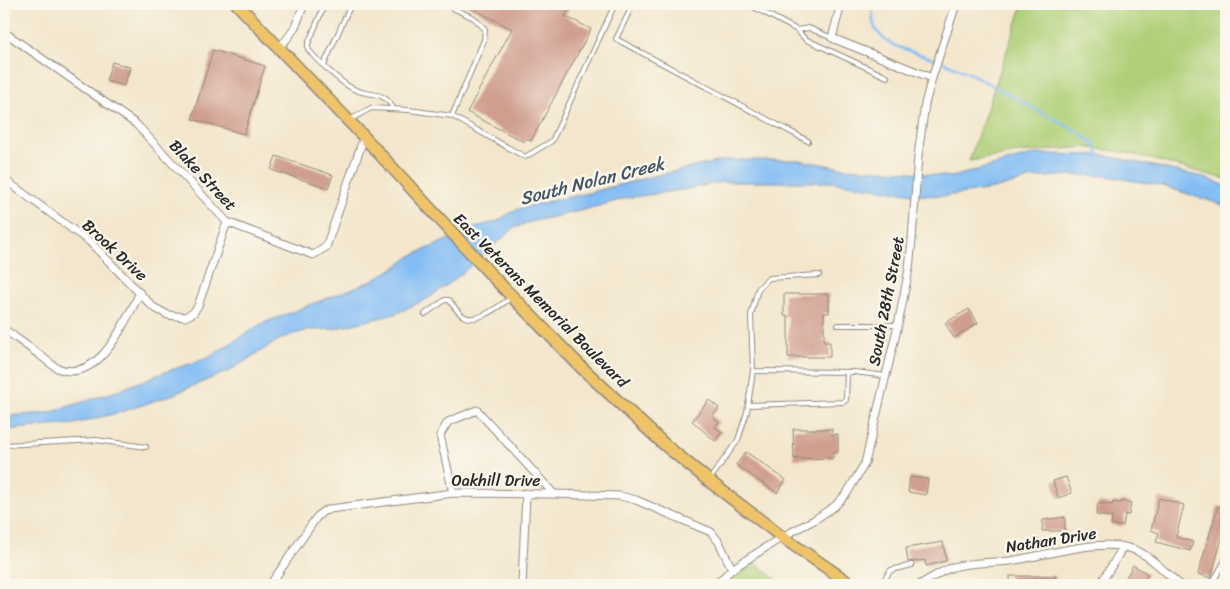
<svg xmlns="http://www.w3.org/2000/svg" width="1230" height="589" font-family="Sriracha,sans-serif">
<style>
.green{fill:#afd078;stroke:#6d7e52}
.water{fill:#83bdf4;stroke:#577490}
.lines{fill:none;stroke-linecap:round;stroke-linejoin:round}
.stream{stroke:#83bdf4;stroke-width:2.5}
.building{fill:#cf9e8e}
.service-casing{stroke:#8f887c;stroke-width:6}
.minor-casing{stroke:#8f887c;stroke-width:9}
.primary-casing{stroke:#8f887c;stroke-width:14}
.service{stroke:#fff;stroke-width:4}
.minor{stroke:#fff;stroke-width:7}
.primary{stroke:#efc469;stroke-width:11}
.labels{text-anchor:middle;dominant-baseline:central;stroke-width:5;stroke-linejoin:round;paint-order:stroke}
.street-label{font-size:16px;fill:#2b2b2b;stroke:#fbf7ec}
.water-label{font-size:18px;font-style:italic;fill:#455767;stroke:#fbf7ec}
</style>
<rect width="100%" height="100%" fill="#fbf7ec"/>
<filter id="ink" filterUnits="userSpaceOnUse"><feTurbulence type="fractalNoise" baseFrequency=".02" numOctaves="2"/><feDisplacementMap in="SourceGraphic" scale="10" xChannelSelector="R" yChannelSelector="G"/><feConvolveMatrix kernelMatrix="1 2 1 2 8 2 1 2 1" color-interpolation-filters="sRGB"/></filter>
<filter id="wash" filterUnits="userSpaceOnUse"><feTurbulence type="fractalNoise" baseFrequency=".0096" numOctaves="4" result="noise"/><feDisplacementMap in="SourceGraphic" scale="20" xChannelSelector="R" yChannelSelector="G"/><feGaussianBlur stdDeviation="1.12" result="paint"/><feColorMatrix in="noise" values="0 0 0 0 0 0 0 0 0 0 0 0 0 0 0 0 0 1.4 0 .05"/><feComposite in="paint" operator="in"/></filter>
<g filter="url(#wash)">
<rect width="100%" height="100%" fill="#f3e6cc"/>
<!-- green -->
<g class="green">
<polygon points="1023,4 1226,4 1226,179 1128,153 1084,147 1018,153 969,161"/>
<polygon points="756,563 783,585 727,585 738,574"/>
</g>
<!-- water -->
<polygon class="water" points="1036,154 1103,155 1203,177 1226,186 1226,206 1163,186 1107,176 1072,175 1033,178 993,189 945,196 920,195 832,182 721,182 688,189 627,198 584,210 530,222 514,228 459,276 429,298 395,314 333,329 309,330 293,334 277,341 229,371 169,396 121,412 74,424 4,430 4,416 48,413 114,392 165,372 208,358 261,324 369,282 396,267 411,256 479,226 496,222 513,211 536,204 584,194 654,176 725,160 799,160 843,168 902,171 952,177"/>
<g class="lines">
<!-- stream -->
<g class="stream">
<path d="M874,4C864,43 905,49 932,58"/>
<polyline points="944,62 971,74 1080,133 1095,145 1100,157"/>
</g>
</g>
<g id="blocks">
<!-- building -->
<g class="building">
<polygon points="464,4 572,4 565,16 591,29 531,141 526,138 524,142 467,112 512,29"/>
<polygon points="213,50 265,66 244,134 192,119"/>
<polygon points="112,62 130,67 124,86 106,81"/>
<polygon points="276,156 333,175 328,188 271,170"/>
<polygon points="784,294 829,294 829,313 824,313 824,342 830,342 830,357 788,357 788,316 784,316"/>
<polygon points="969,309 978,323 954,338 945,323"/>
<polygon points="709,400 719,408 712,416 719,422 715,427 722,432 715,441 692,421"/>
<polygon points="793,429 832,429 832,435 838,434 838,452 833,452 833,458 794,459"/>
<polygon points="746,452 786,480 777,493 736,465"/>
<polygon points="910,477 928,479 926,495 908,492"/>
<polygon points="1066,477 1072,493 1058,498 1053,481"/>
<polygon points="1159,498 1184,505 1176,537 1193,542 1190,551 1156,542 1159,533 1151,530"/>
<polygon points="1121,501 1131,503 1129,515 1125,514 1123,526 1111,525 1112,517 1096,515 1098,503 1112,505 1113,502 1121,503"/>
<polygon points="1218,506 1226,508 1226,524 1211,578 1198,574"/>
<polygon points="1065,517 1065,531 1042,531 1043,520"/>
<polygon points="943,542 946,561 926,566 925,560 908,562 906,548"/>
<polygon points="1133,565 1148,574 1142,585 1122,585"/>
<rect x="1010" y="576" width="45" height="9"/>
</g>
</g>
</g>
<g filter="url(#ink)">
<use href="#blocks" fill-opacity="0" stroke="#8f887c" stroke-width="1"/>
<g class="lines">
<!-- service casing -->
<g class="service-casing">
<g id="service">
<path d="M325,4L308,44V49C315,59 344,86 356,90C372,97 383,90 393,108"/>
<polyline points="633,4 616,39 808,141"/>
<polyline points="748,4 797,30 809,28 832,38"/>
<polyline points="797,30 805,39 887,77"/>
<polyline points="324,65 351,4"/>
<polyline points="452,116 525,157 552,141 615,4"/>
<polyline points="350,120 371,108 409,110 452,116 484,40 485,29 474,18 444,4"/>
<polyline points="819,275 769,278 758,289 751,315 753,371 855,372 886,376"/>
<path d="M425,314L445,300H449C453,305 459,315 465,317C479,323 500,305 511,298"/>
<polyline points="838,325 898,325"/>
<polyline points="748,405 843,402 846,400 847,372"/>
<polyline points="4,445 96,440 146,447"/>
<polyline points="710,479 738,440 747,412 753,371"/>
<polyline points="880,585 891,570 912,565"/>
<polyline points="1211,585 1226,559"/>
</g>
</g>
<!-- minor casing -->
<g class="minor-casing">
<g id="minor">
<polyline points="841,4 832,38 932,78"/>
<polyline points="4,32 136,124 227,222 313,255 326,247 364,137"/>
<path d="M278,48C294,34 297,23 304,4"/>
<polyline points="4,179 91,243 153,307 168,315 185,317 193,313 198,306 227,222"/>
<path d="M4,329C16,338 29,347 41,356C46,360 52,365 57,368C100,385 124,322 140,293"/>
<polyline points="453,493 440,435 448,422 477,410 554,494"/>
<polyline points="270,585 316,518 322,512 330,509 453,493 554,494 620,496 636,500 711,532 719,542 732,569"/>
<polyline points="522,585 526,493"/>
<polyline points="715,585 732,569 782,537 814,520 835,506 847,493 865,463 898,325 909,269 912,239 918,156 925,104 932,78 956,4"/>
<path d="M919,585C930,579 941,571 953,567C972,562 990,563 1010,561C1045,556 1102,536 1135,550C1152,557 1166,573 1180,585"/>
<polyline points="1100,585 1123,547"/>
</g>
</g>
<!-- primary casing -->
<g class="primary-casing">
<polyline id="primary" points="237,4 364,137 495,279 582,368 665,445 713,484 782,537 852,585"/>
</g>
<!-- service -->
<use href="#service" class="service"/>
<!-- minor -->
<use href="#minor" class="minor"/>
<!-- primary -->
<use href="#primary" class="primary"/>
</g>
</g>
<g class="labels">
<!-- street labels -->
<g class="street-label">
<text transform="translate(203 175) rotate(47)">Blake Street</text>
<text transform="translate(115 250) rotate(43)">Brook Drive</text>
<text transform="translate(541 300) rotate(45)">East Veterans Memorial Boulevard</text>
<text transform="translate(886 301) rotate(-79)">South 28th Street</text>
<text x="496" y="480">Oakhill Drive</text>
<text transform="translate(1051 540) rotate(-9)">Nathan Drive</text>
</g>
<!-- water labels -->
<g class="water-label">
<text transform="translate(592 181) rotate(-14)">South Nolan Creek</text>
</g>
</g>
<!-- margin -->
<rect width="1230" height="589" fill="none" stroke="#fbf7ec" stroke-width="20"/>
</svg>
